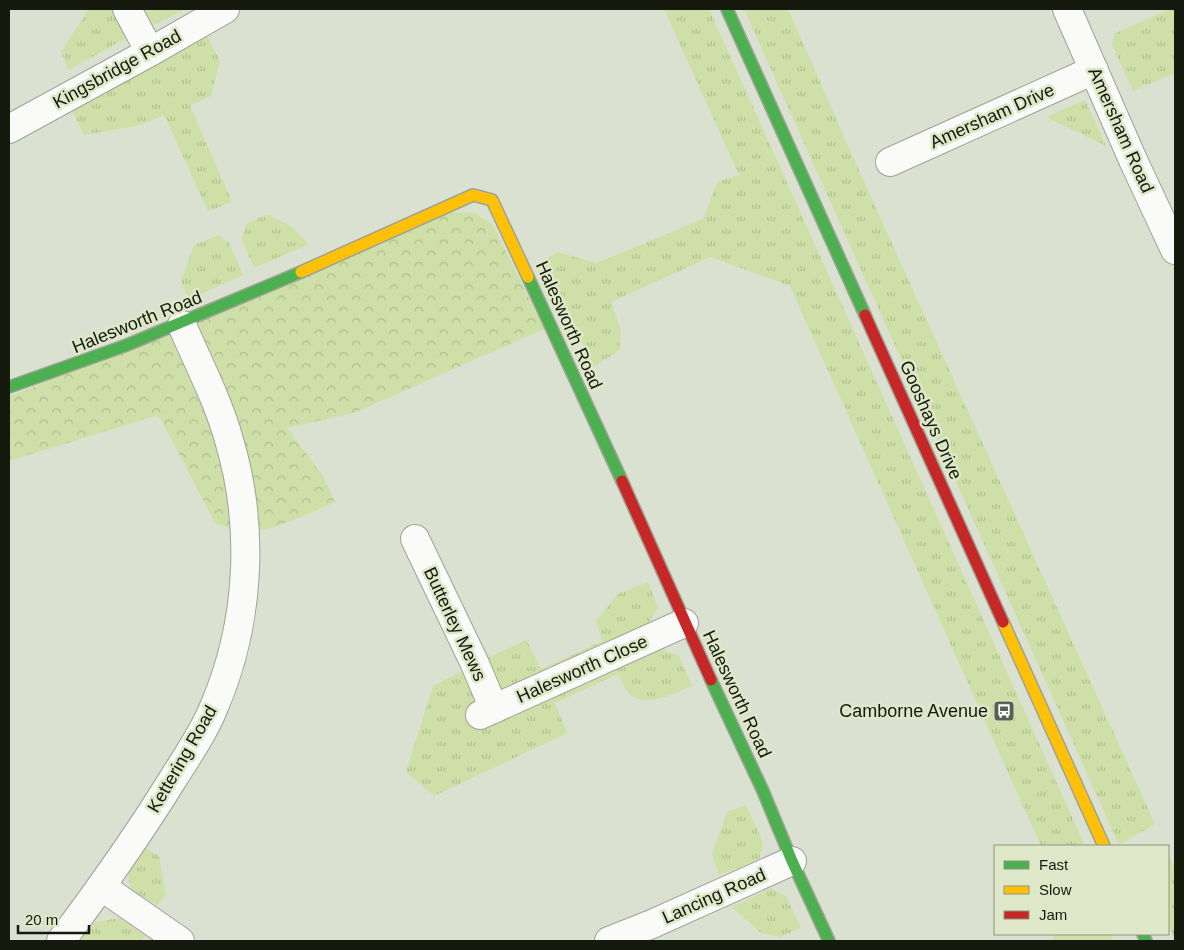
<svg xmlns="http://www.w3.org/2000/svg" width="1184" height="950" font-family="Arial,sans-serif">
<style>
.grass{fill:url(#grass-tufts)}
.forest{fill:url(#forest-crowns)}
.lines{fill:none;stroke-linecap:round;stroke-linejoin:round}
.street-casing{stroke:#9fa396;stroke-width:30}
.fast-casing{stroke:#9fa396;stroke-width:14}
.slow-casing{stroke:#9fa396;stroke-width:14}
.jam-casing{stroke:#9fa396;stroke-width:14}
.street{stroke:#fafaf8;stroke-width:28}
.fast{stroke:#4caf50;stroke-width:11}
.slow{stroke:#ffc107;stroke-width:11}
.jam{stroke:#c62828;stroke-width:11}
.labels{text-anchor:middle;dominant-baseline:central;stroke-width:5;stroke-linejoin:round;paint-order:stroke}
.street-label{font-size:18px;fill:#16190e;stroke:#dee8c9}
.poi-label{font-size:18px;fill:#16190e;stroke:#dee8c9;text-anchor:end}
</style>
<defs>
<pattern id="grass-tufts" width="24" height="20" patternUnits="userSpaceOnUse" patternTransform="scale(1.25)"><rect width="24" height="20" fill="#cedfa8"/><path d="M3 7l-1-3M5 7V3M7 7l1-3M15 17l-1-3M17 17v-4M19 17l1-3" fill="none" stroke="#b0bf8f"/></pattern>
<pattern id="forest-crowns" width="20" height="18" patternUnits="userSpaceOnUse" patternTransform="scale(1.25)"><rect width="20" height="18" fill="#cedfa8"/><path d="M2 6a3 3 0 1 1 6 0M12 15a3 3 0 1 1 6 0" fill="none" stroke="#b0bf8f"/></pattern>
</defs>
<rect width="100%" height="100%" fill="#dbe1d0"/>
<!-- grass -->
<g class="grass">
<polygon points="87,9 113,9 128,37 69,70 61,52 88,10"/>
<polygon points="140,9 185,9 150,27"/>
<polygon points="664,9 709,9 1085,846 1041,846 790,286 710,257 611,302 621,330 620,350 593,367 543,262 557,252 597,263 703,219 717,182 739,175"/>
<polygon points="744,9 788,9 861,175 1155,824 1119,845"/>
<polygon points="1169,9 1175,9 1175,73 1133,91 1112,45 1114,34"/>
<polygon points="205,32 220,61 211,96 190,106 232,202 208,211 164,115 141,125 84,135 70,107"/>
<polygon points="1085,100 1106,146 1046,117"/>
<polygon points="268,214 292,227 307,242 307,245 254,268 242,239 246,224"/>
<polygon points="219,235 229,243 243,275 194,297 188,298 181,281 194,245"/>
<path d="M648,582L658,608L650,619L666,651L679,656L692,686C675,693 642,711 627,691C623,686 621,679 618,674L555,703L567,733L434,796L406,772L433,686L475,664L526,640L541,669L602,641L596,621L618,594Z"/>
<polygon points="746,805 763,843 759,860 719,875 712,854 727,812"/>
<polygon points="146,848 159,856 166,895 157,905 131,890 128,874"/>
<polygon points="1168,853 1175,869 1175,941 1168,925"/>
<polygon points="771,888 786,896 801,928 780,937 761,933 732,907"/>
<polygon points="120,918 145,936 141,941 81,941 95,922"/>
<polygon points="1055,934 1113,934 1110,941 1051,941"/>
</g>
<!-- forest -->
<path class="forest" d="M449,212L475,213L493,225L544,329L354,413L287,428L323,476L335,502C312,512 271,533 246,531C236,531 225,526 215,523L161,419L155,416L9,461V397Z"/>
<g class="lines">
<!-- street casing -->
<g class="street-casing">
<g id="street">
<polyline points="127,9 150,52"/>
<polyline points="1067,9 1133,160 1175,250"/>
<polyline points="9,129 150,52 225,9"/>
<polyline points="890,162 1094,70"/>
<polyline points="415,539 475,664 494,709"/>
<polyline points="480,715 684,623"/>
<polyline points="102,887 180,941"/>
<path d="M61,941C100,889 137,837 171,782C186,758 203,734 214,707C250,623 255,527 229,440C218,400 198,363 182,325"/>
<polyline points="609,941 652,924 792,861"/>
</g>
</g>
<!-- fast casing -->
<g class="fast-casing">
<g id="fast">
<polyline points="727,9 865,315"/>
<polyline points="528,277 622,481"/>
<polyline points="9,387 127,345 301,272"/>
<polyline points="711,680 763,791 792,861 829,941"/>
<polyline points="1143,934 1146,941"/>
</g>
</g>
<!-- slow casing -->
<g class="slow-casing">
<g id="slow">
<polyline points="301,272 473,195 492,200 528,277"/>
<polyline points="1003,622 1104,846"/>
</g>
</g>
<!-- jam casing -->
<g class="jam-casing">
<g id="jam">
<polyline points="865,315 1003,622"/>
<polyline points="622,481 711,680"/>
</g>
</g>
<!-- street -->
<use href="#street" class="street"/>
<!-- fast -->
<use href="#fast" class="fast"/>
<!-- slow -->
<use href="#slow" class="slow"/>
<!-- jam -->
<use href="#jam" class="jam"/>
</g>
<!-- icons -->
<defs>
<g id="bus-square" transform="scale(1.125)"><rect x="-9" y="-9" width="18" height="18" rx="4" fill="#5b5f52" stroke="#dee8c9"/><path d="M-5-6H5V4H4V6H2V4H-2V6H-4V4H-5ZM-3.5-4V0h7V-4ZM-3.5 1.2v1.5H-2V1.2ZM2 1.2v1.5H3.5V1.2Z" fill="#fff"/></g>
</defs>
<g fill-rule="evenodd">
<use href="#bus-square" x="1004" y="711"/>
</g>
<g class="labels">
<!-- street labels -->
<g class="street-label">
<text transform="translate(117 69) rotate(-29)">Kingsbridge Road</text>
<text transform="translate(992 116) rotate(-24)">Amersham Drive</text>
<text transform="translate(1121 130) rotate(66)">Amersham Road</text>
<text transform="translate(137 322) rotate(-22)">Halesworth Road</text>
<text transform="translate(569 325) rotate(66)">Halesworth Road</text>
<text transform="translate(931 420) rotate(66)">Gooshays Drive</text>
<text transform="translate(455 624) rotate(65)">Butterley Mews</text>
<text transform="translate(582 669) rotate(-24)">Halesworth Close</text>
<text transform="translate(737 694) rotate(65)">Halesworth Road</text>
<text transform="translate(182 759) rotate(-60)">Kettering Road</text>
<text transform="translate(714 896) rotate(-24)">Lancing Road</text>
</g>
<!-- poi labels -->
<g class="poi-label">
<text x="988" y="711">Camborne Avenue</text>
</g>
</g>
<!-- border -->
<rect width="1184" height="950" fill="none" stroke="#16190e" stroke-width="20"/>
<!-- legend -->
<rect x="994" y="845" width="175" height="90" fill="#dee8c9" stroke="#8e957e"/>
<rect x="1004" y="861" width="25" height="8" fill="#4caf50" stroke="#8e957e"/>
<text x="1039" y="870" font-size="15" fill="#16190e">Fast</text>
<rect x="1004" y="886" width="25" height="8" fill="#ffc107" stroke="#8e957e"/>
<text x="1039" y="895" font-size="15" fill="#16190e">Slow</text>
<rect x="1004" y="911" width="25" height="8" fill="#c62828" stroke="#8e957e"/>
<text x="1039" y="920" font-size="15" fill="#16190e">Jam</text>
<!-- scale -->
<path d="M18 925v8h71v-8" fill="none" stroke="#16190e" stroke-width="2.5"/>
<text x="25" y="925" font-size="15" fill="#16190e" stroke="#dee8c9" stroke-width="4" paint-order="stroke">20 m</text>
</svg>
